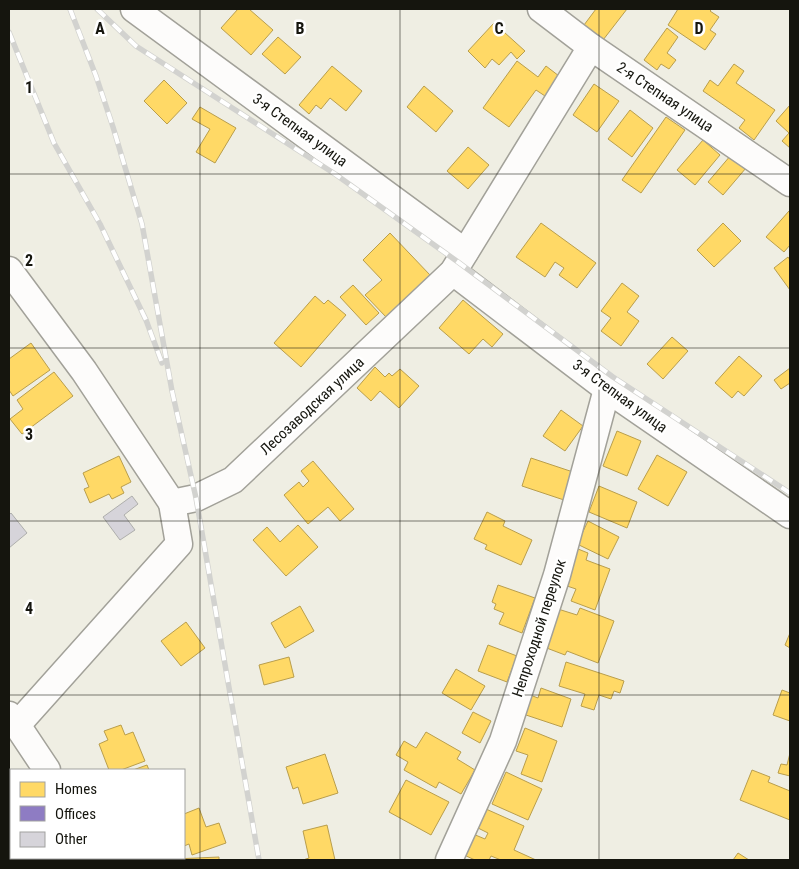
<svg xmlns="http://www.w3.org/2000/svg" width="799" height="869" font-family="'Roboto Condensed',sans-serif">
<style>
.homes{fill:#ffd966;stroke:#b99e4c}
.offices{fill:#8e7cc3;stroke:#6a5d8d}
.building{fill:#d6d4da;stroke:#aeaeac}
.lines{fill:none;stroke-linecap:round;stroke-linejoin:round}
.minor-casing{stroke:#a2a199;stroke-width:29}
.minor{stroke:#fdfcfb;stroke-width:26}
.rail-casing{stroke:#d2d2cf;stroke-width:5.5}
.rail{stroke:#fff;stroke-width:4;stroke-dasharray:11;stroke-linecap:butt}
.grid{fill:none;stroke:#15150e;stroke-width:1;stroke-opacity:0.55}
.labels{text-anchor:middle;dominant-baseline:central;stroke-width:5;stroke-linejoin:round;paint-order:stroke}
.street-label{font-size:15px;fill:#15150e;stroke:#fff}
.grid-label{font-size:16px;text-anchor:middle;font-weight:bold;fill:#15150e;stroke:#fff;stroke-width:5;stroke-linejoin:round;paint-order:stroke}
</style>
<rect width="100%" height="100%" fill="#efeee3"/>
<!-- homes -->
<g class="homes">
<polygon points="238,9 249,9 273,30 251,55 221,28"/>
<polygon points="596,9 627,9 603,40 584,25"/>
<polygon points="678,9 712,9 710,11 719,17 710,30 716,34 705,50 668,25"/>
<polygon points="494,23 525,51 517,59 511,52 499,65 492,59 485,68 468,51"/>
<polygon points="667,28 678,37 667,53 676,60 669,69 661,64 657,70 644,60"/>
<polygon points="278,37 301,57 285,74 262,54"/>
<polygon points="517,61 538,77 546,66 559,76 548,98 536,90 509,127 483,108"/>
<polygon points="734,64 744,71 736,83 775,110 754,140 739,128 745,120 703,91 710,80 718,86"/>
<polygon points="332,66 362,91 346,111 330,98 321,109 316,105 309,114 299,105"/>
<polygon points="164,80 187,103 167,124 144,101"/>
<polygon points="594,84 619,101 597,132 573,115"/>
<polygon points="424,86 453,111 436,132 407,107"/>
<polygon points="790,105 790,148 782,141 789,133 776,121"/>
<polygon points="200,107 236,128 215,163 196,152 210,129 192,119"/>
<polygon points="630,110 653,128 632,157 608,139"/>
<polygon points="666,117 685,130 641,193 622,180"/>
<polygon points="703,140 720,155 695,185 677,170"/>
<polygon points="468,147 489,165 468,189 447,171"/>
<polygon points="731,155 746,168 723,195 708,182"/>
<polygon points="789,211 790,212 790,245 784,252 766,237"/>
<polygon points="541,223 596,263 577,288 559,275 564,268 555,262 545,277 516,257"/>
<polygon points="723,223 741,241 714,267 697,250"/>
<polygon points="390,233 430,275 386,317 365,295 382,280 363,260"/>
<polygon points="788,257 790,260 790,290 774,268"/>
<polygon points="622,283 639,296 627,312 639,321 621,346 601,331 611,318 601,311"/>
<polygon points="353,285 379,313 366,325 340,297"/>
<polygon points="315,296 324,304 328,300 346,315 301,367 274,343"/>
<polygon points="463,300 503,334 492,347 483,339 469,354 439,328"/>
<polygon points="672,337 688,351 663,379 647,364"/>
<polygon points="31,343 50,370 13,396 9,390 9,359"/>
<polygon points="739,356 762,376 744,396 738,391 732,398 715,383"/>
<polygon points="375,367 385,377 389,373 392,376 400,369 419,386 399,408 380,391 371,401 357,388"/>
<polygon points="790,368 790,383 781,389 774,380"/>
<polygon points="54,372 73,396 22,434 10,419 23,409 17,400"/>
<polygon points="561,410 583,426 565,451 543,436"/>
<polygon points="617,431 641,441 627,476 603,466"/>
<polygon points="657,455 687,472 668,506 638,489"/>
<polygon points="119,456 131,482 121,487 124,493 112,499 109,494 90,503 84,489 89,487 83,473"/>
<polygon points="531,458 573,472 564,500 522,486"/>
<polygon points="313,461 354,509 340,521 328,507 308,524 284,495 299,482 303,487 309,481 301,471"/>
<polygon points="599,486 637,502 627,528 589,512"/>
<polygon points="487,512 505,521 503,526 532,540 521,565 485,549 487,545 474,539"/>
<polygon points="588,521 619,537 608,559 577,544"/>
<polygon points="298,525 318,547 286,576 253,540 267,527 280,542"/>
<polygon points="578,549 588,553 586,560 610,569 595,610 571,601 576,589 564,585"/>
<polygon points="498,585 535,598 522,633 499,624 504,613 494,609 496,604 492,602"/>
<polygon points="300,606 314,631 285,648 271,623"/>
<polygon points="580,608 614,621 598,663 567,651 565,655 544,647 558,609 577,615"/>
<polygon points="186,622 205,648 181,666 161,641"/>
<polygon points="790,633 790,648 785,645"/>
<polygon points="488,645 517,656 507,682 478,671"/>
<polygon points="289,657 294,677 264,685 259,665"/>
<polygon points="566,662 624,681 620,693 614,691 611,699 599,695 594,710 581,706 585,694 559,686"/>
<polygon points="456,669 485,686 471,710 442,693"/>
<polygon points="541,688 571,699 562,727 523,714 530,695 538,698"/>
<polygon points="782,690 790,693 790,721 773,715"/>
<polygon points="473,712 491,721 480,743 462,733"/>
<polygon points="121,725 125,735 133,732 145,761 121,770 109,770 99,744 108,740 104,731"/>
<polygon points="525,728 557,741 542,782 521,774 528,755 516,751"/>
<polygon points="426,732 461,752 457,759 475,770 461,794 439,782 436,788 404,770 408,762 396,755 404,741 416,748"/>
<polygon points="790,753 790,776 778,773 781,764 787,765"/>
<polygon points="325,754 338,793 303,804 298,787 293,789 286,767"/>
<polygon points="147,765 149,770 133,770"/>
<polygon points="752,770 770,777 768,782 790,791 790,820 740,800"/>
<polygon points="506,772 542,789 528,820 492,804"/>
<polygon points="406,780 449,802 431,835 389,812"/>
<polygon points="199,808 206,827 219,823 226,843 192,855 189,844 184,846 184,814"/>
<polygon points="486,809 524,826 514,850 536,860 501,860 491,856 489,860 475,860 464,855 473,834 485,839 488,833 478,828"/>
<polygon points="327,825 335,860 303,860 309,858 303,831"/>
<polygon points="738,853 749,860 733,860"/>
<polygon points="219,857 219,860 174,860 174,859"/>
</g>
<!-- offices -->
<polygon class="offices" points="9,779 11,779 11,858 13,858 13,860 9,860"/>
<!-- building -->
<g class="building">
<polygon points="132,496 138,504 124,515 135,530 120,540 103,517"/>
<polygon points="11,513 27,533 9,548 9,515"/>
</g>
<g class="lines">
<!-- minor casing -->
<g class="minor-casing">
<g id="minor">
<polyline points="134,9 465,252"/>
<polyline points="541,9 591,47 790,183"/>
<polyline points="9,270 84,371 172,503"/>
<polyline points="453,272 607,389 790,515"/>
<polyline points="9,715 17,725 47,770"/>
<polyline points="17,725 179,544 172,503 196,498 233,480 453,272 591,47"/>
<polyline points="73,858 73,860"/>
<polyline points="449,860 503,741 557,575 607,389"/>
</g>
</g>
<!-- minor -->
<use href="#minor" class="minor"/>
<!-- rail casing -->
<g class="rail-casing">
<g id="rail">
<polyline points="70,9 96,76 113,127 142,224 172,391 196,498 259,860"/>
<polyline points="97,9 136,46 335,174 458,262 613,377 790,493"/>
<polyline points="9,32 54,143 100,224 146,320 162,363"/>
</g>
</g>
<!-- rail -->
<use href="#rail" class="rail"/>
</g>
<!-- grid -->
<path class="grid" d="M200,9V860M400,9V860M599,9V860M9,174H790M9,348H790M9,521H790M9,695H790"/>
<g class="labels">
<!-- street labels -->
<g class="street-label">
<text transform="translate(665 97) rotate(34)">2-я Степная улица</text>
<text transform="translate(300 130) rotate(36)">3-я Степная улица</text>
<text transform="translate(620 396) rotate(36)">3-я Степная улица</text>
<text transform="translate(312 406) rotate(-43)">Лесозаводская улица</text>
<text transform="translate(539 628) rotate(-72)">Непроходной переулок</text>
</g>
</g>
<g class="grid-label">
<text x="100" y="34">A</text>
<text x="300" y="34">B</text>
<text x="499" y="34">C</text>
<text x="699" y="34">D</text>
<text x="29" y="93">1</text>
<text x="29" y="266">2</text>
<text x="29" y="440">3</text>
<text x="29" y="614">4</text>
</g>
<!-- border -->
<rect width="799" height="869" fill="none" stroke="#15150e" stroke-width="20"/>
<!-- legend -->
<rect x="10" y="769" width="175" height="90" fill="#ffffff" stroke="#a1a19f"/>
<rect x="20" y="782" width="25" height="15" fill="#ffd966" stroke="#a1a19f"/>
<text x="55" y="794" font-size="15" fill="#15150e">Homes</text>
<rect x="20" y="806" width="25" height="15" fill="#8e7cc3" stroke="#a1a19f"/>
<text x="55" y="819" font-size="15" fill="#15150e">Offices</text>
<rect x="20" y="832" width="25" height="15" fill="#d6d4da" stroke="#a1a19f"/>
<text x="55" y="844" font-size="15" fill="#15150e">Other</text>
</svg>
